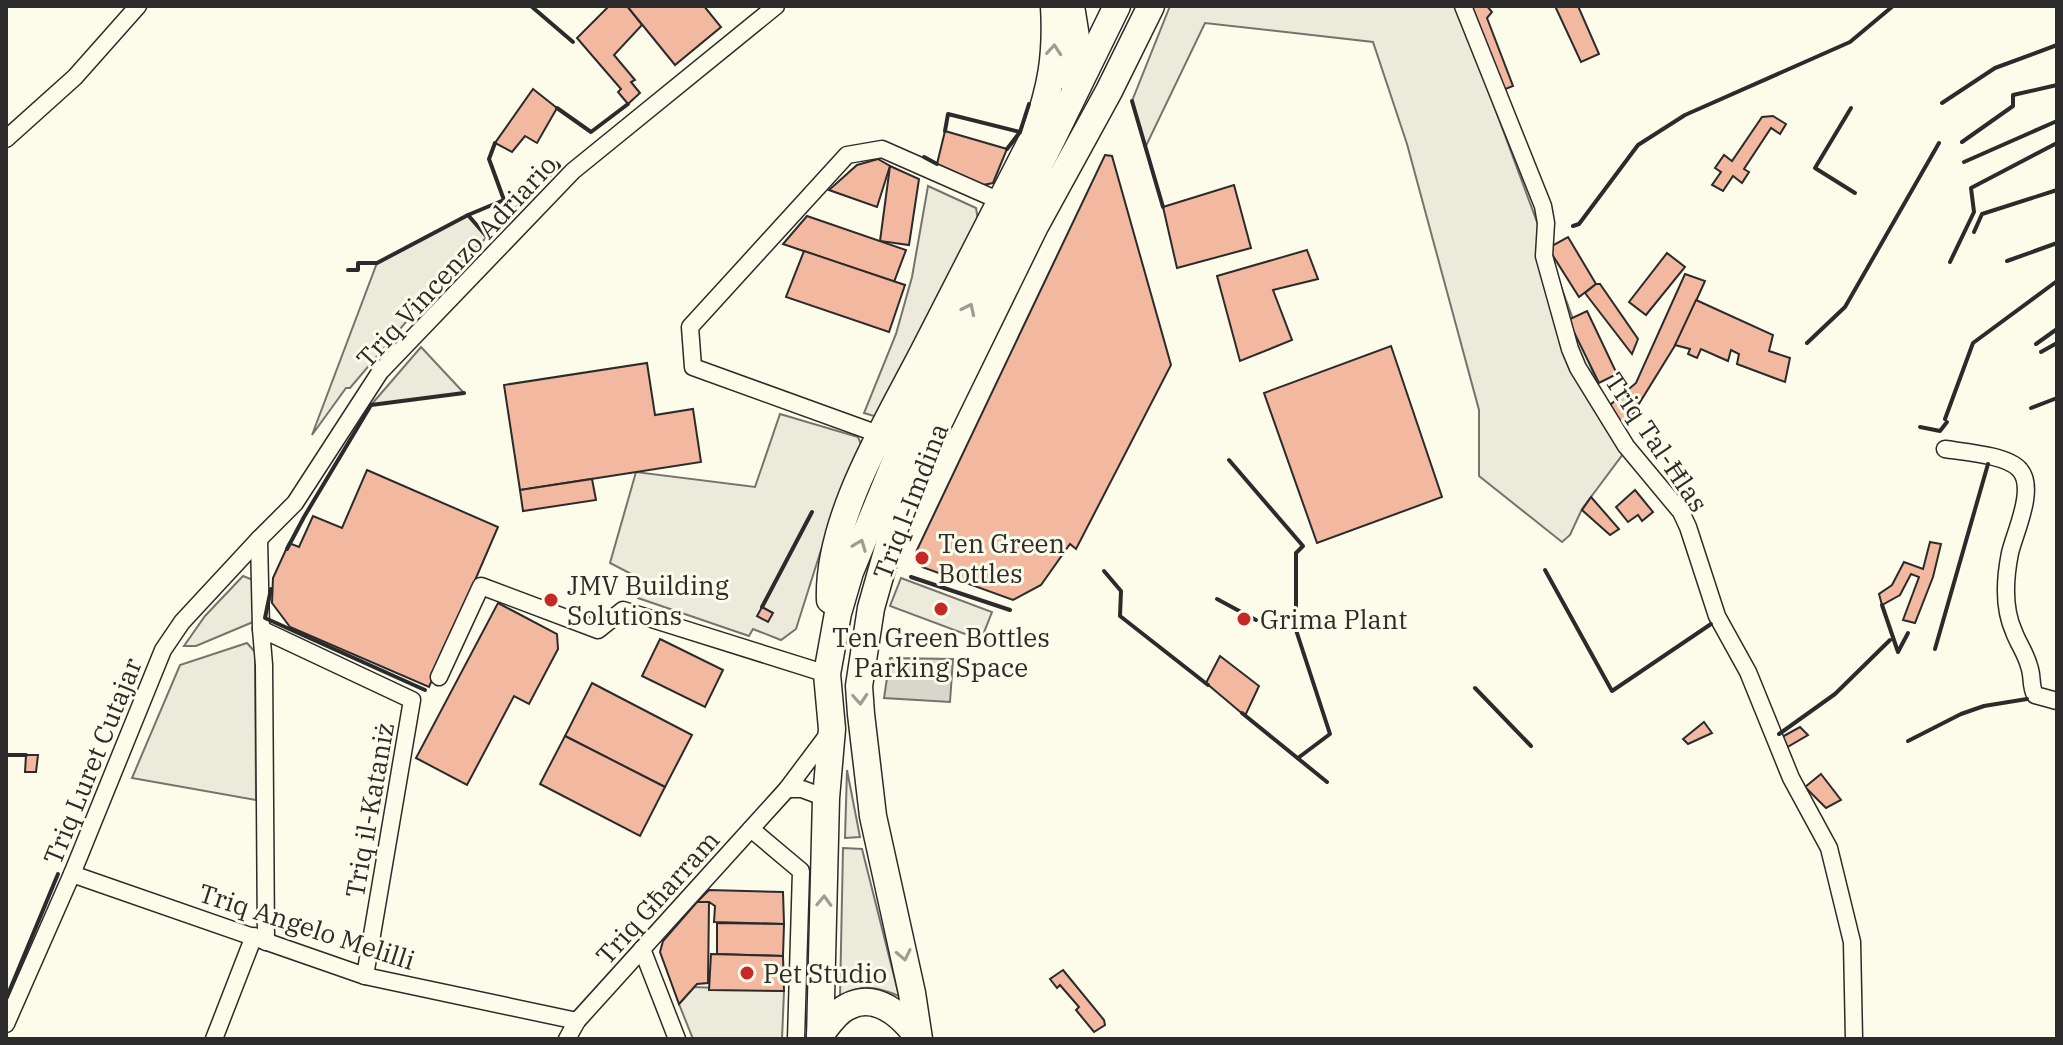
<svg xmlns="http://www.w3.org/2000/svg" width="2063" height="1045" font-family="'IBM Plex Serif',serif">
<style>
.green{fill:#ecebdb;stroke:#74746e;stroke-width:2}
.parking{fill:#eceadb;stroke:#74746e;stroke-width:2}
.water{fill:#d8d7c9;stroke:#74746e;stroke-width:2}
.building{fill:#f2b8a0;stroke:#2b2b2b;stroke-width:2}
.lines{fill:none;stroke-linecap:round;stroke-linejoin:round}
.minor-casing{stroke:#2b2b2b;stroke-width:19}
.trunk-casing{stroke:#2b2b2b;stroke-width:29}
.minor{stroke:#fdfbea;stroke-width:16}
.trunk{stroke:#fdfbea;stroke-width:26}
.wall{stroke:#2b2b2b;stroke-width:4}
.oneway{stroke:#9e9d94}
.poi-dot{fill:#c62828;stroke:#fdfbea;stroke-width:3}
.labels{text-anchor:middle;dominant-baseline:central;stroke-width:6;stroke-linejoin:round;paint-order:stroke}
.street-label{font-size:26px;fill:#2b2b2b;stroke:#fdfbea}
.poi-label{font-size:26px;fill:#2b2b2b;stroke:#fdfbea;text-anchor:start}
</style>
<rect width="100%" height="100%" fill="#fdfbea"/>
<!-- green -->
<g class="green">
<polygon points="1170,6 1457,6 1623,454 1582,509 1570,535 1562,542 1479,476 1479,410 1407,144 1373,42 1205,23 1145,148 1132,101"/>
<polygon points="928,186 976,208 978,220 885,412 874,416 864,413 896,334 912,277"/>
<polygon points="468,215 487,237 412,308 412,315 350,388 346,388 312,435 377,263"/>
<polygon points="421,347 464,393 371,405"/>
<polygon points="780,414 858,437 863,449 821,550 796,629 781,640 753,629 749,636 638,598 643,580 610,563 636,472 755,487"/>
<polygon points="243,576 253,580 253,622 196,646 184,646 205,616"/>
<polygon points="247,643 255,652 256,800 132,778 180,665"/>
<polygon points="847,770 860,837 845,838"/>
<path d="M843,848L862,849L899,996C877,986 861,984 840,997Z"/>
<polygon points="694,987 784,991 782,1039 693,1039 679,1004"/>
</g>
<!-- parking -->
<polygon class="parking" points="901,578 992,612 981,640 890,606"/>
<!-- water -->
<polygon class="water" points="890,658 953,659 950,702 884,698"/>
<!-- building -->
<g class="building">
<polygon points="609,6 627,6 642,25 614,55 635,80 631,82 640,93 628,104 618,92 621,89 577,38"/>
<polygon points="627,6 704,6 721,27 675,65"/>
<polygon points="1472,6 1487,6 1492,12 1487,18 1513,86 1503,90"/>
<polygon points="1555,6 1578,6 1599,54 1581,62"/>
<polygon points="533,89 557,108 537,143 525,136 512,152 495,143"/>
<polygon points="1773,116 1786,124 1780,134 1771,128 1744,169 1749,172 1742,183 1733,176 1723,191 1712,185 1721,172 1715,168 1724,155 1732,161 1762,117"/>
<polygon points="945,131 1007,149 993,183 983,185 937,164"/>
<polygon points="1105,155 1112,156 1171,365 1076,549 1070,544 1041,585 1013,600 922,567 916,552"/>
<polygon points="878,159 890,166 877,207 829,190 857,165"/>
<polygon points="890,166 919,179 909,245 880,241"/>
<polygon points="1234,185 1251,248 1177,268 1163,207"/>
<polygon points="807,216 906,250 894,282 783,244"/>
<polygon points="1568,237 1596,284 1579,297 1548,248"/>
<polygon points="1307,250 1318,279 1273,290 1292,340 1240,361 1217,276"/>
<polygon points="804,251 905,285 889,332 786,297"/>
<polygon points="1667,253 1685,267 1646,315 1629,302"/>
<polygon points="1685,274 1705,281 1679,339 1624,428 1610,405 1636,383"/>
<polygon points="1596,284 1600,284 1638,339 1632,354 1585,293"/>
<polygon points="1696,300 1773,335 1769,351 1790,358 1785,382 1737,364 1739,354 1731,350 1728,361 1701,349 1697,358 1688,354 1690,349 1675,345"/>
<polygon points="1587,311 1617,374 1599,383 1568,320"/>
<polygon points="1391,346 1442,497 1317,543 1264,393"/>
<polygon points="647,363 655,415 693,409 701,462 520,490 504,385"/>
<polygon points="367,470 498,527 429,687 290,627 272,603 273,578 289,543 299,547 313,516 342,528"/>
<polygon points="592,479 596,500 523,511 520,490"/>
<polygon points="1635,490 1653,512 1642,521 1638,515 1628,522 1616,507"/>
<polygon points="1591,497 1619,529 1610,535 1582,510"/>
<polygon points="1930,542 1941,544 1933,577 1915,623 1903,620 1919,577 1911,574 1900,595 1882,605 1879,594 1892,585 1904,562 1923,569"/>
<polygon points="498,603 557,634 558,649 529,704 514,696 467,785 416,758"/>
<polygon points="762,607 773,613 768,622 757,616"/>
<polygon points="660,639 723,670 705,707 642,676"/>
<polygon points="1220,656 1259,686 1245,716 1206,683"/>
<polygon points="592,683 692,735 665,787 565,736"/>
<polygon points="1704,722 1712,733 1688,744 1683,739"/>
<polygon points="1800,727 1808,735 1784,749 1780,738"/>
<polygon points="565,736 665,787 640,836 540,784"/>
<polygon points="26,755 38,755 36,772 25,772"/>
<polygon points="1821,774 1841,800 1826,808 1805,787"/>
<polygon points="709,890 783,892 784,924 714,922 715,906 709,902 697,902"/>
<polygon points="697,902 709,902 708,983 697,984 679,1004 660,952 663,941"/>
<polygon points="717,923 784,924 783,956 717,954"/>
<polygon points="711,954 783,956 784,991 709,990"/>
<polygon points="1063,970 1104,1020 1105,1025 1094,1032 1076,1010 1079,1007 1060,985 1057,988 1050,979"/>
</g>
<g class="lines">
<!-- minor casing -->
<g class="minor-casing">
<g id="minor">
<polyline points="1463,6 1543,206 1546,223 1544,256 1570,349 1578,368 1626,446 1681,512 1688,527 1717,616 1748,672 1791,778 1829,848 1852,942 1854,1039"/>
<polyline points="6,139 75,77 138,6"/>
<polyline points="881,435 693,367 690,327 847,155 882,149 1000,201"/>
<path d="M1945,449C1964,452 2008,455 2020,470C2036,489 2015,532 2010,553C2005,578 2003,608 2014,632C2018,643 2026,654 2029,666C2033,676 2030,685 2035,695L2057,701"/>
<polyline points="261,629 412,700 365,976"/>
<polyline points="439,677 481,586 598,630 623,610 827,674"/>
<polyline points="787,789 802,789 826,798"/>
<polyline points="751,829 801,871 796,1039"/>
<polyline points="72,874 365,976 577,1021"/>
<polyline points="266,942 264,665 261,629 259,539 295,503 380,372 573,171 776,6"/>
<polyline points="642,949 677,1039"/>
<polyline points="6,1024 72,874 163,650 182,622 259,539"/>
<polyline points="214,1039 254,936"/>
<polyline points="567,1039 577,1021 787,789 829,733"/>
</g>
</g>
<!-- trunk casing -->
<g class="trunk-casing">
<g id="trunk">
<polyline points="1071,6 1076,37 1072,80"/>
<path d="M830,600C827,518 888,421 925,349C961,278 997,207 1034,136C1051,88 1057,57 1054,6"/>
<path d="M820,1035C828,1025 836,1012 847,1007C876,991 902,1016 918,1037"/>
<polyline points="820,1039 826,798 832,729 827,674 838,613 850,572 901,448 1117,6"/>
<polyline points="919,1039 912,993 873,816 861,714 859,686 871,608 890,541 921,459 1035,226 1109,91 1151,6"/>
</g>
</g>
<!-- minor -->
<use href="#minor" class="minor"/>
<!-- trunk -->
<use href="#trunk" class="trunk"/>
<!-- wall -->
<g class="wall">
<polyline points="531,6 573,42"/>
<polyline points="1132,101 1163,207"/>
<polyline points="1942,103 1995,68 2057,45"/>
<polyline points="557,108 591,132 628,104"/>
<polyline points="1851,108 1815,168 1855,193"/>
<polyline points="945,131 948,114 1020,132 1007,149"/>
<polyline points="1020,132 1029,104"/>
<polyline points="1962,142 2013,106 2013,95 2057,85"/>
<polyline points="924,157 937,164"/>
<polyline points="1964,162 2057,121"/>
<polyline points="468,215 487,237 559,166 556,163"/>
<polyline points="1573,226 1579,224 1638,145 1685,115 1850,42 1893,6"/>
<polyline points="1974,232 1982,214 2057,190"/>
<polyline points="2007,261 2057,243"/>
<polyline points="1950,262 1974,212 1971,188 2057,143"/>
<polyline points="348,270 358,270 358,263 377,263 468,215 504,200 489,159 495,143"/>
<polyline points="1807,343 1845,307 1939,143"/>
<polyline points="2036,344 2057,329"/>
<polyline points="2041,352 2057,343"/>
<polyline points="2031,408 2057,398"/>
<polyline points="1945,419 1973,343 2057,281"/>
<polyline points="1920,427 1940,431 1947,422"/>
<polyline points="1229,460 1303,546 1296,553 1296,630 1330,734 1298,758"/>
<polyline points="287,549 304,517 371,405 464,393"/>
<polyline points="1545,570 1612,691 1711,624"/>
<polyline points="1104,571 1121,591 1120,616 1208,685"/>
<polyline points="911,577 1010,610"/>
<polyline points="271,589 265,618 425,690"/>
<polyline points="1217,599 1256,620"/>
<polyline points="1882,605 1898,652 1908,633"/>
<polyline points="762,607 812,512"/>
<polyline points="1935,649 1988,464"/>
<polyline points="1475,688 1531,746"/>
<polyline points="1242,713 1327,782"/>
<polyline points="1779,734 1835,694 1890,640"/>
<polyline points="1908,741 1961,714 1984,706 2027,699"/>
<polyline points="6,755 26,755"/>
<polyline points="6,999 58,874"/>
</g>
</g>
<!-- one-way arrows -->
<defs><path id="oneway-chevron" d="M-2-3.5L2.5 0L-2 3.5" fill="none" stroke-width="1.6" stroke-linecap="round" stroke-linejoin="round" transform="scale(2)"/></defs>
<g class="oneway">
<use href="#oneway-chevron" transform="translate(1054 50) rotate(-85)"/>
<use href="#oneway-chevron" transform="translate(969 309) rotate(-64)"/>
<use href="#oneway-chevron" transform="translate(860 545) rotate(-69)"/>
<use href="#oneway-chevron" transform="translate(860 699) rotate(86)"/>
<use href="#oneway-chevron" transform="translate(824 901) rotate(-88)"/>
<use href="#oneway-chevron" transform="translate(904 955) rotate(78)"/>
</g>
<!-- markers -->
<g class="poi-dot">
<circle cx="922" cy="558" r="8"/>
<circle cx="551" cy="600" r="8"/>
<circle cx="941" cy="609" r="8"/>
<circle cx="1244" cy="619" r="8"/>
<circle cx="747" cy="973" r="8"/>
</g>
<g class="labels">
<!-- street labels -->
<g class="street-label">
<text transform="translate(456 261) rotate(-47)">Triq Vincenzo Adriario</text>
<text transform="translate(1657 442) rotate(56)">Triq Tal-Ħlas</text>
<text transform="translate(910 501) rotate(-69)">Triq l-Imdina</text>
<text transform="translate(92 761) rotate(-68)">Triq Luret Cutajar</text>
<text transform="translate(369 810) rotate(-80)">Triq il-Kataniż</text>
<text transform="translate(657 897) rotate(-48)">Triq Għarram</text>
<text transform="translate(307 926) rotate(18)">Triq Angelo Melilli</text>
</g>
<!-- poi labels -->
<g class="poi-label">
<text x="938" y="543">Ten Green<tspan x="938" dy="30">Bottles</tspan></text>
<text x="567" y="585">JMV Building<tspan x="567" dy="30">Solutions</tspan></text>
<text x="1260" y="619">Grima Plant</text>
<text x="941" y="637" text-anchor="middle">Ten Green Bottles<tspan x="941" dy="30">Parking Space</tspan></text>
<text x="763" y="973">Pet Studio</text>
</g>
</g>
<!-- border -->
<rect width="2063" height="1045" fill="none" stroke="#2b2b2b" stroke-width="16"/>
</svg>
